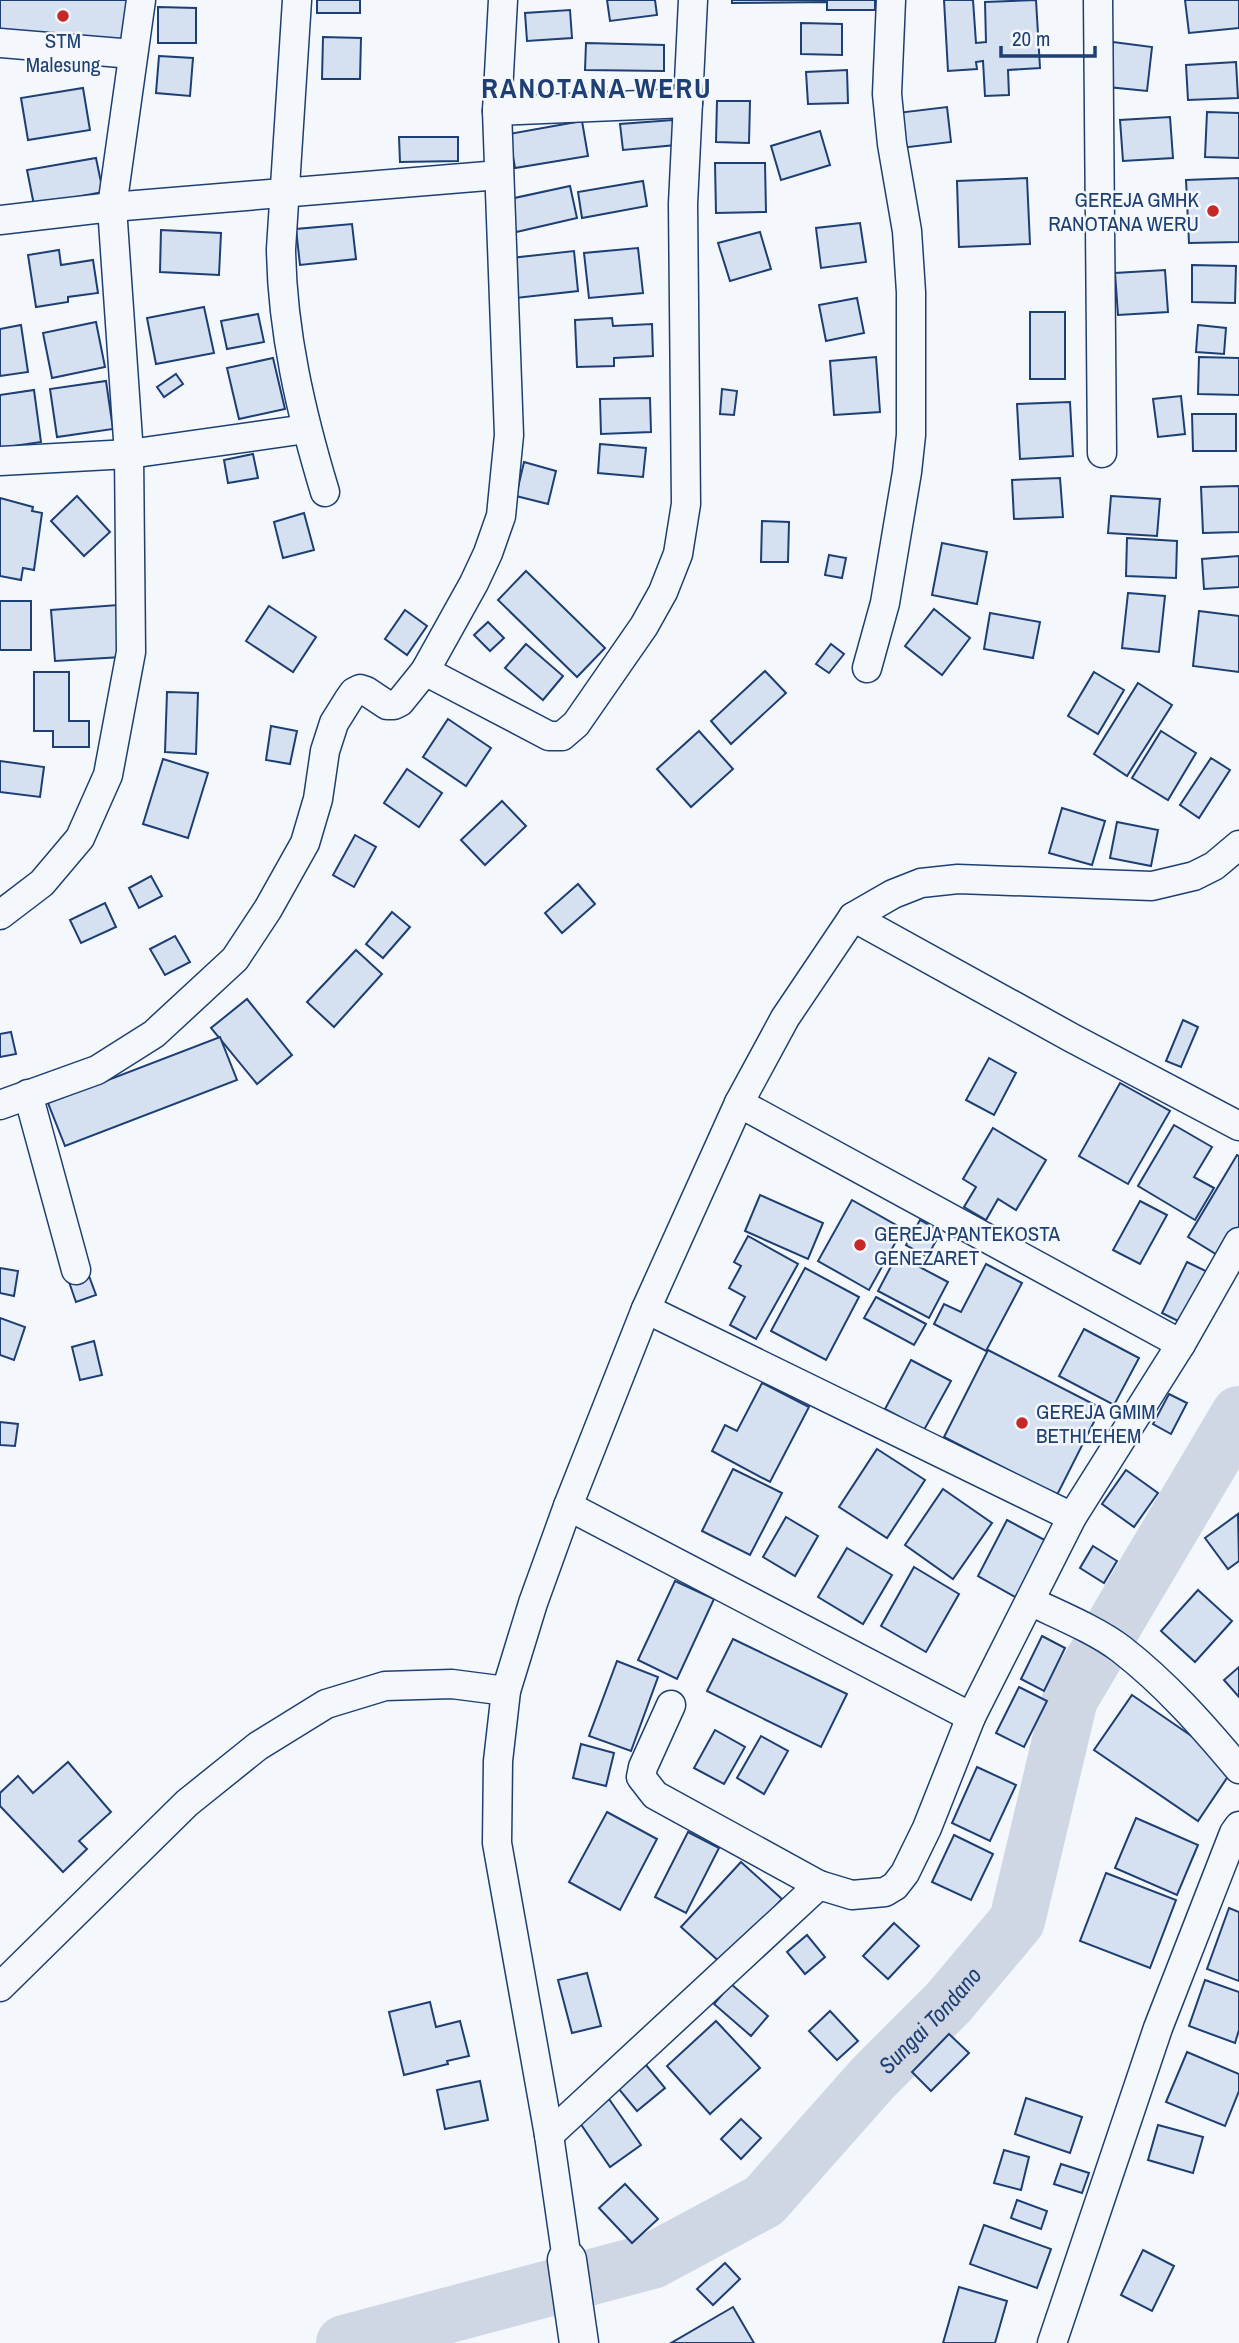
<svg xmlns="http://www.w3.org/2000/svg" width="1239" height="2343" font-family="'Archivo Narrow',sans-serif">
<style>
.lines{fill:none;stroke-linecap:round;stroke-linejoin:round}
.river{stroke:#cfd7e4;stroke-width:56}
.building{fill:#d5e0f0;stroke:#1d3f73;stroke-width:2}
.street-casing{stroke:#1d3f73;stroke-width:31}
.secondary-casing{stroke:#1d3f73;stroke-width:41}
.street{stroke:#f4f7fb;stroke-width:28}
.secondary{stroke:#f4f7fb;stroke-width:38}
.poi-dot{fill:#c62828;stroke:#f4f7fb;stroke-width:2.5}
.labels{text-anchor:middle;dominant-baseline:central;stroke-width:5;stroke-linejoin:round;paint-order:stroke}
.poi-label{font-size:21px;fill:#1d3f73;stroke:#f4f7fb;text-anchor:start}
.water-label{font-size:23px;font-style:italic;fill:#1d3f73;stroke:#f4f7fb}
.district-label{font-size:28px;font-weight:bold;letter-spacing:2px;fill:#1d3f73;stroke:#f4f7fb}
</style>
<rect width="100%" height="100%" fill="#f4f7fb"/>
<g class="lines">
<!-- river -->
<path class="river" id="s1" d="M344,2343L652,2261L764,2201L873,2078L948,2003L1017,1921L1070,1699L1239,1414"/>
</g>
<!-- building -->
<g class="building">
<polygon points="0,0 129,0 123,46 0,31"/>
<rect x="317" y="0" width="43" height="13"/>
<polygon points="607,0 655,0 657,15 610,21"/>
<polygon points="732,0 875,0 875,10 827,10 827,2 732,3"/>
<polygon points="944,0 973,0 976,43 986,42 985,2 1036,0 1040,68 1008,70 1009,95 985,96 983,61 976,62 977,69 948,71"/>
<polygon points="1185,0 1239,0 1239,28 1189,33"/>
<polygon points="158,7 196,8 196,43 158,43"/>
<polygon points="570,10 572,38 527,41 525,13"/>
<polygon points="801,23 842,24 842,55 801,54"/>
<polygon points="323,37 361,38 360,79 322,79"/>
<polygon points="1113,42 1152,47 1147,91 1108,87"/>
<polygon points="586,43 664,45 664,71 585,70"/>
<polygon points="159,56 193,58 190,96 156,93"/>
<polygon points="1236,62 1238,98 1188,100 1186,65"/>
<polygon points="847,70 848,103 808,104 806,72"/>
<polygon points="83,88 90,130 28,140 21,98"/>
<polygon points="717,101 750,101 749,143 716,142"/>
<polygon points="947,107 951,142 901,148 897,113"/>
<polygon points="1207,112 1239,113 1239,158 1205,157"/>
<polygon points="1170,117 1173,158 1123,161 1120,120"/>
<polygon points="673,120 676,145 623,150 620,124"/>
<polygon points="582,121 588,156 515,168 509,134"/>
<polygon points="820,131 830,165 781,180 771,146"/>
<polygon points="399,137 458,137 458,161 400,162"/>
<polygon points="96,158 103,192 34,205 27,170"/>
<polygon points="715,163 765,163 766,212 716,213"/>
<polygon points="1027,178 1030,244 959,247 957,181"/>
<polygon points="1239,178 1239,242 1189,243 1186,180"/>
<polygon points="643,181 647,206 582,218 578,192"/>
<polygon points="570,186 577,218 512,233 505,200"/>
<polygon points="860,223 866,262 821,268 816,228"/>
<polygon points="352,224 356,259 300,265 296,229"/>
<polygon points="161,230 221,233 219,275 160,272"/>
<polygon points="760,232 771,269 730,281 718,243"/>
<polygon points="638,248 643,293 589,298 584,253"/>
<polygon points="59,250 61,265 93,260 98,293 68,297 68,302 36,307 28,255"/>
<polygon points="574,251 578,291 516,298 511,258"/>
<polygon points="1192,265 1236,266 1235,303 1192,302"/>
<polygon points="1165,270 1168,312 1118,315 1115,273"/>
<polygon points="857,298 864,333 826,341 819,305"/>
<polygon points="204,307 214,353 156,364 147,318"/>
<rect x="1030" y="312" width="35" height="67"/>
<polygon points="258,314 264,342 227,349 221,321"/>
<polygon points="612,318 613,326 652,324 653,356 614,358 614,366 577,367 575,320"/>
<polygon points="96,322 105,367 52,378 43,333"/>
<polygon points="21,325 28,372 0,376 0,329"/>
<polygon points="1198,325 1226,328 1224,354 1196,352"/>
<polygon points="876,357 880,412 834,415 830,361"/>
<polygon points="1199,357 1239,358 1239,395 1198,394"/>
<polygon points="273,358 285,409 239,419 227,368"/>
<polygon points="176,374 183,384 164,397 157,387"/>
<polygon points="106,381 113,429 57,437 50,389"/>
<polygon points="722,389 737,391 734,415 720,414"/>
<polygon points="34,390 41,442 0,448 0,395"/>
<polygon points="1181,396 1185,434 1158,437 1153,399"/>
<polygon points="650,398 651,432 601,434 600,399"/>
<polygon points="1070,402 1073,456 1020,459 1017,404"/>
<polygon points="1192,414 1236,414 1236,451 1193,451"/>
<polygon points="600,444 646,448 643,477 598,473"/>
<polygon points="253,454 258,478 228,483 224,460"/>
<polygon points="524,462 556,471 548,504 516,496"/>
<polygon points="1060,478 1063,517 1014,519 1012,480"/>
<polygon points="1239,486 1239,532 1203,533 1201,487"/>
<polygon points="77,496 110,532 84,556 51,521"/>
<polygon points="1111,496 1160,499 1157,536 1108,533"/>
<polygon points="0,498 33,507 32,511 42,513 34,570 23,568 21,580 0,576"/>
<polygon points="304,513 314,550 283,558 274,522"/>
<polygon points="762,521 789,522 788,562 761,562"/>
<polygon points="1127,538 1177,541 1176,578 1126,576"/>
<polygon points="942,543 987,552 977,604 932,595"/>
<polygon points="829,555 846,558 842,578 825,575"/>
<polygon points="1239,556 1239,587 1204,589 1202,559"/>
<polygon points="526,571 605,648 577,677 498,600"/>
<polygon points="1128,593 1165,596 1159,652 1122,648"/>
<rect x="0" y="601" width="31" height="49"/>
<polygon points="118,605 122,657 55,661 51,610"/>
<polygon points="269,606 316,637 293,672 246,641"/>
<polygon points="934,609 970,638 942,675 905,646"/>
<polygon points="405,610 427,626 407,655 385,639"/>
<polygon points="1199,611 1239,616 1239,672 1193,666"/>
<polygon points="990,613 1040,622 1033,658 984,649"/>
<polygon points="488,622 504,638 490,651 474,635"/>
<polygon points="526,644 563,676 543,700 505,668"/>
<polygon points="831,644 844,654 829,673 816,664"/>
<polygon points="765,671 786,693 731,744 711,721"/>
<polygon points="34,672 69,672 69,721 89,721 89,747 53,747 53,731 34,731"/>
<polygon points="1094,672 1124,690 1098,734 1068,716"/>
<polygon points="1138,683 1172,705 1127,776 1094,754"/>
<polygon points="167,692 198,693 196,754 165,752"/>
<polygon points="448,719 491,748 466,786 423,757"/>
<polygon points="271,726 297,731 290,764 266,760"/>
<polygon points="699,731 733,769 691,807 657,769"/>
<polygon points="1161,731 1196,753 1168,800 1132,778"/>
<polygon points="1211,758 1230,770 1199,818 1180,805"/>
<polygon points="163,759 208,773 188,838 143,824"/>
<polygon points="0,761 44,767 40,797 0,792"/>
<polygon points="407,769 442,793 419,827 384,803"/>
<polygon points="502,801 526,826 485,865 461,840"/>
<polygon points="1062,808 1105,821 1092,865 1049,853"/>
<polygon points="1117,822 1158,830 1151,866 1110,858"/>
<polygon points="355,835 376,847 354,887 333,875"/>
<polygon points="151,876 162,896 139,908 129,888"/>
<polygon points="578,884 595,904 562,933 545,913"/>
<polygon points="105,903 116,927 81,943 70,920"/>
<polygon points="392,912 410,927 383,958 366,944"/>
<polygon points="175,936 190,962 165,975 150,949"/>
<polygon points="356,950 382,974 334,1027 307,1002"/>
<polygon points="247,999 292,1055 257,1084 211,1028"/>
<polygon points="1183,1020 1198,1027 1181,1067 1166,1061"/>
<polygon points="11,1032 16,1054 0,1057 0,1034"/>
<polygon points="220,1037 237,1080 65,1146 48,1103"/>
<polygon points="989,1058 1016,1073 994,1115 966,1100"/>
<polygon points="1120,1083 1170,1111 1128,1184 1079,1156"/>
<polygon points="1174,1125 1212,1147 1194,1177 1214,1188 1195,1220 1138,1186"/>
<polygon points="993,1128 1046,1160 1016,1210 998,1199 986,1220 964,1207 976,1187 963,1179"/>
<polygon points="1237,1155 1239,1156 1239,1234 1224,1259 1188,1237"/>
<polygon points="760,1195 823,1223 808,1259 745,1231"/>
<polygon points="852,1200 903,1229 869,1290 818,1261"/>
<polygon points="1140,1201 1167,1215 1140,1264 1113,1250"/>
<polygon points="920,1220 941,1232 927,1257 906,1245"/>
<polygon points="748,1236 798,1264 756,1339 730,1325 745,1297 729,1288 741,1266 734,1262"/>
<polygon points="897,1255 948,1282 929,1318 878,1291"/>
<polygon points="1187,1262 1214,1275 1190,1327 1162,1313"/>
<polygon points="986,1264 1022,1283 986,1351 934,1324 944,1304 961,1312"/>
<polygon points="0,1268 18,1271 14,1296 0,1293"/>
<polygon points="805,1268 859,1297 826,1360 771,1331"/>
<polygon points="89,1276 96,1295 76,1302 69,1282"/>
<polygon points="876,1297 926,1324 914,1345 864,1318"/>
<polygon points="0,1318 25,1327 14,1360 0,1355"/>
<polygon points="1084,1329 1139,1358 1114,1405 1059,1376"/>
<polygon points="94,1341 102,1375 80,1380 72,1347"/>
<polygon points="988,1350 1101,1408 1057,1495 944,1437"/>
<polygon points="911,1360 951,1381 924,1430 885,1409"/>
<polygon points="762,1383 809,1407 770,1482 712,1451 725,1425 737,1431"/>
<polygon points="1169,1394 1187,1403 1171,1434 1153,1424"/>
<polygon points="0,1422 18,1424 15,1446 0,1445"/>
<polygon points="877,1449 925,1480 887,1538 839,1507"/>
<polygon points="733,1469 782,1493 750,1555 702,1531"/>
<polygon points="1126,1470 1158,1493 1134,1527 1102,1504"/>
<polygon points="943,1489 992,1523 953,1579 905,1545"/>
<polygon points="1238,1514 1239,1561 1228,1569 1205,1538"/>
<polygon points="786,1517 818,1536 795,1576 763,1557"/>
<polygon points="1007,1520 1054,1545 1024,1602 978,1576"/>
<polygon points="1093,1546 1117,1561 1104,1583 1080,1568"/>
<polygon points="847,1548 892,1575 863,1624 818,1597"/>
<polygon points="914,1567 959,1594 926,1652 881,1626"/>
<polygon points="675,1581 714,1599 677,1679 638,1660"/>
<polygon points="1198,1590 1232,1621 1195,1662 1161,1631"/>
<polygon points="1042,1636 1065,1648 1044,1691 1021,1679"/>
<polygon points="733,1639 847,1694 821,1747 707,1691"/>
<polygon points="617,1661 658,1677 631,1751 589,1736"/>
<polygon points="1239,1667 1239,1697 1224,1680"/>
<polygon points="1019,1687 1047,1701 1024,1747 996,1733"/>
<polygon points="1132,1695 1235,1766 1198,1821 1094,1750"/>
<polygon points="715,1730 745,1747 724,1784 694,1768"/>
<polygon points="761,1736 788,1751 764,1794 737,1778"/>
<polygon points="581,1744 614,1753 606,1786 573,1778"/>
<polygon points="68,1762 111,1812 79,1841 87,1849 63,1872 0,1806 0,1793 18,1776 33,1793"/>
<polygon points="977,1767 1016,1785 990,1841 952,1823"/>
<polygon points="607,1812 657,1839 620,1910 569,1882"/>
<polygon points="1136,1818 1198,1845 1177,1895 1115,1868"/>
<polygon points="688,1832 719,1848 686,1913 655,1897"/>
<polygon points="954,1835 993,1854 971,1900 932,1882"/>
<polygon points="741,1862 782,1899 722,1964 681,1927"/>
<polygon points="1106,1873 1176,1900 1150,1968 1080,1941"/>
<polygon points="1229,1908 1239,1912 1239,1981 1207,1969"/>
<polygon points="894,1923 919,1946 888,1979 863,1956"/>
<polygon points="807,1935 825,1957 805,1974 787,1952"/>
<polygon points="587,1973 601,2026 572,2033 558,1980"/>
<polygon points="1205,1980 1239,1992 1239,2030 1235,2043 1189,2026"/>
<polygon points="731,1984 768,2016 751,2036 714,2004"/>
<polygon points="430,2002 436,2027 460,2021 469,2056 447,2061 448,2064 404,2075 389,2012"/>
<polygon points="830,2011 858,2041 837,2060 809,2031"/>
<polygon points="716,2021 760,2068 710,2114 667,2066"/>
<polygon points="949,2034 969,2053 931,2091 912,2072"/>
<polygon points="1187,2052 1239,2074 1239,2091 1225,2126 1166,2102"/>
<polygon points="646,2065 665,2088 637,2111 618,2088"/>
<polygon points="480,2081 488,2120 445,2129 437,2090"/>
<polygon points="1026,2098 1082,2117 1070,2153 1015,2134"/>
<polygon points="609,2099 641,2145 610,2167 578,2120"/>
<polygon points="741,2119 761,2138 741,2159 721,2139"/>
<polygon points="1158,2125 1203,2137 1193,2173 1148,2160"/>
<polygon points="1004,2150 1029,2157 1021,2190 994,2183"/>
<polygon points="1061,2164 1089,2173 1082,2193 1054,2184"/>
<polygon points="625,2184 658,2219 632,2243 599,2208"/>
<polygon points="1017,2200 1047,2211 1041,2229 1011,2218"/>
<polygon points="984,2225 1051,2249 1037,2288 970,2264"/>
<polygon points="1143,2250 1174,2266 1152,2311 1121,2295"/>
<polygon points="725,2263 740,2279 713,2305 697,2289"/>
<polygon points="959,2287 1007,2301 995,2343 943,2343"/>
<polygon points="733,2307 754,2343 671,2343"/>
</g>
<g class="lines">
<!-- street casing -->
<g class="street-casing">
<g id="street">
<path d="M297,0L281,249C282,331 301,413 325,492"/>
<polyline points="1098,0 1102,453"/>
<polyline points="0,43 133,54"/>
<polyline points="497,111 688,103"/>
<polyline points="0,220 112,207 499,175"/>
<polyline points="0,461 129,454 306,429"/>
<polyline points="867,668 885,603 907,472 911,435 911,292 907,231 892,144 887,94 891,0"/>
<polyline points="425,671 549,736 562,736 576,724 644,626 663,592 678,554 686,504 683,204 693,0"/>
<polyline points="0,915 42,883 80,838 108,775 131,652 129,454 112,207 141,0"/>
<polyline points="853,917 1072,1038 1239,1126"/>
<polyline points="28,1094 76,1270"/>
<polyline points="739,1103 1181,1344 1239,1242"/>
<polyline points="0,1105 97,1070 154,1034 235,959 268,909 305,843 318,799 325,751 334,723 349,699 354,692 360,689 366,691 387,705 394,705 400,702 425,671 474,583 488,553 501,516 509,435 497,111 503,0"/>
<polyline points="646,1309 1072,1517 1181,1344"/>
<polyline points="568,1506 971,1717"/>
<path d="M1030,1601C1059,1615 1096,1630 1121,1649C1166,1684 1203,1726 1239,1769"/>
<polyline points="671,1705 643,1767 641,1777 655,1795 819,1885 852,1895 885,1892 895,1886 905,1873 927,1828 971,1717 1072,1517"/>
<polyline points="0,1987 187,1803 258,1746 326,1704 385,1686 452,1684 506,1691"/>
<polyline points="549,2135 819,1885"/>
<polyline points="567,2260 549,2135 497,1843 498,1761 506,1691 533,1603 568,1506 646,1309 739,1103 785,1018 853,917 893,894 921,883 958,879 1152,886 1194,876 1214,866 1239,845"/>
<polyline points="1052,2343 1158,2028 1234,1833 1239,1826"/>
</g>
</g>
<!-- secondary casing -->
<g class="secondary-casing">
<polyline id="secondary" points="567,2260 579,2343"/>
</g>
<!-- street -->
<use href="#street" class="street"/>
<!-- secondary -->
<use href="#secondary" class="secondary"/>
</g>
<!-- markers -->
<g class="poi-dot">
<circle cx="63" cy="16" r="7"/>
<circle cx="1213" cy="211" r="7"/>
<circle cx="860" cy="1245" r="7"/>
<circle cx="1022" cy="1423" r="7"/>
</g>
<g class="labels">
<!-- poi labels -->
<g class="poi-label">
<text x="63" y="40" text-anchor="middle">STM<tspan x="63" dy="24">Malesung</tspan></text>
<text x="1199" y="199" text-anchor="end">GEREJA GMHK<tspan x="1199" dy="24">RANOTANA WERU</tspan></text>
<text x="874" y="1233">GEREJA PANTEKOSTA<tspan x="874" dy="24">GENEZARET</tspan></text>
<text x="1036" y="1411">GEREJA GMIM<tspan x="1036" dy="24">BETHLEHEM</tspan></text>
</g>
<!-- water labels -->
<g class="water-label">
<text stroke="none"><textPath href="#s1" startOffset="691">Sungai Tondano</textPath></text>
</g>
<!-- district labels -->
<g class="district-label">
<text x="597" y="88">RANOTANA WERU</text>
</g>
</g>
<!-- scale -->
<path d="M1001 46v10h94v-10" fill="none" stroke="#1d3f73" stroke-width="3.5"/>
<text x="1012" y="46" font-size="21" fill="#1d3f73" stroke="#f4f7fb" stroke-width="5" paint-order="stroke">20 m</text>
</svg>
